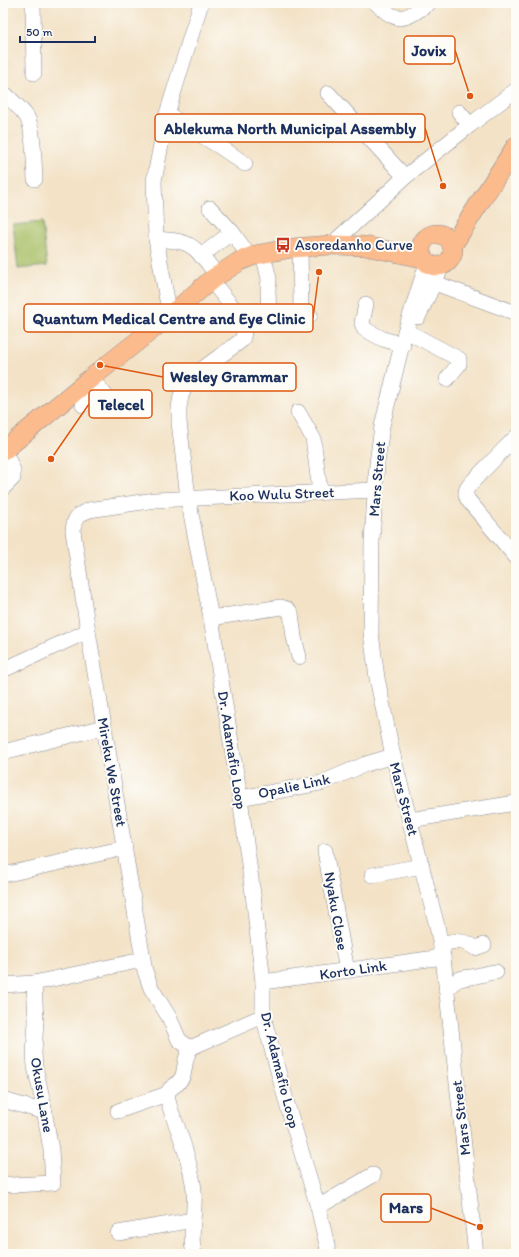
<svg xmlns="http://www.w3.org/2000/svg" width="519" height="1257" font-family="Itim,sans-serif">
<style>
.green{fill:#a7be63;stroke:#617660}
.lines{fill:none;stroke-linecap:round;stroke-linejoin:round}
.minor-casing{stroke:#878892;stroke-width:16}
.major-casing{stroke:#878892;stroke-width:20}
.minor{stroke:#fff;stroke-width:15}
.major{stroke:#fbbb8d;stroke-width:19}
.labels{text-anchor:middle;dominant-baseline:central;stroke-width:4;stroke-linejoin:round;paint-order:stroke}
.poi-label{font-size:15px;fill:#1b2f5e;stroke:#fdfcf7;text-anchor:start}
.street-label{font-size:15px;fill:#1b2f5e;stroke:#fdfcf7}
.leader{fill:none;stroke:#de5710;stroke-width:1.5}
.callout-dot{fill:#de5710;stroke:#fdfcf7;stroke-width:1.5}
.callout{fill:#fdfcf7;stroke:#de5710;stroke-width:1.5}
.callout-label{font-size:16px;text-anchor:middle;font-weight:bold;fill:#1b2f5e}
</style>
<rect width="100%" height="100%" fill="#fdfcf7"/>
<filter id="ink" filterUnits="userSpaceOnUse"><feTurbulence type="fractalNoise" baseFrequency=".025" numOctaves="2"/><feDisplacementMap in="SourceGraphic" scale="8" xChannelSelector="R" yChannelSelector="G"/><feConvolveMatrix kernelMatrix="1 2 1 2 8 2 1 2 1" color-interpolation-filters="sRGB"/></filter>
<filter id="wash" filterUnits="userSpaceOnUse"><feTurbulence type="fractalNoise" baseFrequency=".012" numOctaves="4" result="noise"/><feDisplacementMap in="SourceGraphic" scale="16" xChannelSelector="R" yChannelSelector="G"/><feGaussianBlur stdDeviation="0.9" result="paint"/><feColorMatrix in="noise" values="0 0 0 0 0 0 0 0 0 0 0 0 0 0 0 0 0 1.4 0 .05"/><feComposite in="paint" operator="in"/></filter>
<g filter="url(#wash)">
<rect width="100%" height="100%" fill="#f3e2c6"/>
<!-- green -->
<polygon class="green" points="42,222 47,266 18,269 13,225"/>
</g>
<g filter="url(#ink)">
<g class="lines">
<!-- minor casing -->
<g class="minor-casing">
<g id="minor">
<polyline points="33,3 34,73"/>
<path d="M376,3C400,26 405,19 429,3"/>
<path d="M3,92C11,100 20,107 27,117C34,129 34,164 35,179"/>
<polyline points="328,93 405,177"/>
<polyline points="459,112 470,125"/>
<polyline points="167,114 222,148 245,164"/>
<polyline points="210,208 232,232"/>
<path d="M156,239C164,240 173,240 181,242C197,245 207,263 217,275"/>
<polyline points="331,245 405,177 470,125 516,90"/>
<polyline points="300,247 301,309 302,312 310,315"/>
<polyline points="263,254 269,279 268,290 269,322"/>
<polyline points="201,256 232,232 250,257"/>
<polyline points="427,263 405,332 382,426 377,463 372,541 371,633 377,678 393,756 437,926 443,957 476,1254"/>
<path d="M211,280L242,319C245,327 245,332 242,340L205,367L191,379L185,387L181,396L179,408V422L188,498L211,618L240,798L253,894L263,982V1016L287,1104L318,1207L327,1245L328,1254"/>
<polyline points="435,283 516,313"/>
<polyline points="366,304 362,323 364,329 383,339 403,345"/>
<polyline points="173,313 167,300 156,239 154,181 167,114 201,3"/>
<polyline points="418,317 442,266"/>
<polyline points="405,332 410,333 459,359 459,364 447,379"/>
<polyline points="91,378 116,408"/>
<polyline points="83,405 99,388"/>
<polyline points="298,412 313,438 320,492"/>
<path d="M516,437L471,483C466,489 464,493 468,500L516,557"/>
<polyline points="3,488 13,478 13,470 4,450"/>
<polyline points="211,618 281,607 287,609 291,613 294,637 299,657"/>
<polyline points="3,670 88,631"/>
<polyline points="3,752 104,727"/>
<polyline points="240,798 321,783 366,764 393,756"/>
<polyline points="410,820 516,803"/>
<polyline points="325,851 347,971"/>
<polyline points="3,875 125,848"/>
<polyline points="372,875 422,866"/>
<path d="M441,950L448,942C460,941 466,941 475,948L484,945"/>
<polyline points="263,982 443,957"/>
<polyline points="3,985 34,983 142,960"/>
<path d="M446,990C460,974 463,980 480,975C486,974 491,972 496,972"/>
<path d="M190,1048L179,1040L169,1017L151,988L145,971L88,631L73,531C74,518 77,515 89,510L155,500L375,490"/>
<polyline points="190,1048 263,1016"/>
<path d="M167,1094C168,1107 175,1120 179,1132C185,1148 190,1166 193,1183C198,1207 188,1231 194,1254"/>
<polyline points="167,1094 170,1089 178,1083 183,1076 186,1059 190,1048"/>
<polyline points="3,1100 45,1112"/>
<polyline points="118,1111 167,1094"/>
<polyline points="3,1184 13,1185 53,1183 51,1150 42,1098 35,1067 34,1053 36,1021 34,983"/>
<polyline points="318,1207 373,1175"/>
<polyline points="118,1233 193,1220"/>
</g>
</g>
<!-- major casing -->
<g class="major-casing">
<g id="major">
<circle cx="437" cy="250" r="16"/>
<polyline points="452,246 516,146"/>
<polyline points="3,451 91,378 173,313 211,280 240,261 255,255 292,248 331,245 365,246 422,258"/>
</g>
</g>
<!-- minor -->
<use href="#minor" class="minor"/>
<!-- major -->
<use href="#major" class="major"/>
</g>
</g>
<!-- icons -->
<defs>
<g id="bus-bare" transform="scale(1.2)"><path d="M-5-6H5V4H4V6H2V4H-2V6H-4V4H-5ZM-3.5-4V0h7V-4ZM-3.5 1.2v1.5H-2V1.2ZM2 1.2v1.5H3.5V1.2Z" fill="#c8321e" stroke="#fdfcf7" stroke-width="2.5" paint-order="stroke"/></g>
</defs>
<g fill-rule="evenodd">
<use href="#bus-bare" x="283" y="245"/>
</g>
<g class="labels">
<!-- poi labels -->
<g class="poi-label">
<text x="295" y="245">Asoredanho Curve</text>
</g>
<!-- street labels -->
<g class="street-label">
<text transform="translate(377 479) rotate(-85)">Mars Street</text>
<text transform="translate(282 494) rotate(-2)">Koo Wulu Street</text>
<text transform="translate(232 750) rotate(81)">Dr. Adamafio Loop</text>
<text transform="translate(112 772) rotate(80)">Mireku We Street</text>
<text transform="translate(294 786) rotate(-12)">Opalie Link</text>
<text transform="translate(404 799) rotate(75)">Mars Street</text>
<text transform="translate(336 911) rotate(80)">Nyaku Close</text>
<text transform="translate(353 970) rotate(-8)">Korto Link</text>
<text transform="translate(280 1070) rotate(76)">Dr. Adamafio Loop</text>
<text transform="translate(42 1095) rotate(80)">Okusu Lane</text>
<text transform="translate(461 1118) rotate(-97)">Mars Street</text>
</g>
</g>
<!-- callouts -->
<path class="leader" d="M470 96L455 50M443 186L425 128M319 272L313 318M100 365L163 377M51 459L89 404M480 1227L431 1208"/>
<g class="callout-dot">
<circle cx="470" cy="96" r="4"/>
<circle cx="443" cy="186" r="4"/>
<circle cx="319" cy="272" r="4"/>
<circle cx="100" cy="365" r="4"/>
<circle cx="51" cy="459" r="4"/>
<circle cx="480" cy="1227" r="4"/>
</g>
<g class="callout">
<rect x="404" y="36" width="51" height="28" rx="4"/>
<rect x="155" y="114" width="270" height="28" rx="4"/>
<rect x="24" y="304" width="289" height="28" rx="4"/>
<rect x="163" y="363" width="133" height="28" rx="4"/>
<rect x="89" y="390" width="63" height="28" rx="4"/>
<rect x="381" y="1194" width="50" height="28" rx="4"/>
</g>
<g class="callout-label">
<text x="429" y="56">Jovix</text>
<text x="290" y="134">Ablekuma North Municipal Assembly</text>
<text x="169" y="324">Quantum Medical Centre and Eye Clinic</text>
<text x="229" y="382">Wesley Grammar</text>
<text x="121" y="410">Telecel</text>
<text x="406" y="1213">Mars</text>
</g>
<!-- margin -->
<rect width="519" height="1257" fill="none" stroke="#fdfcf7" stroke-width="16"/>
<!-- scale -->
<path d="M20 36v6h75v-6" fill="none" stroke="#1b2f5e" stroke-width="2"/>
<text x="26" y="36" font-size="12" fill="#1b2f5e" stroke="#fdfcf7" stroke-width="3" paint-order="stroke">50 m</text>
</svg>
